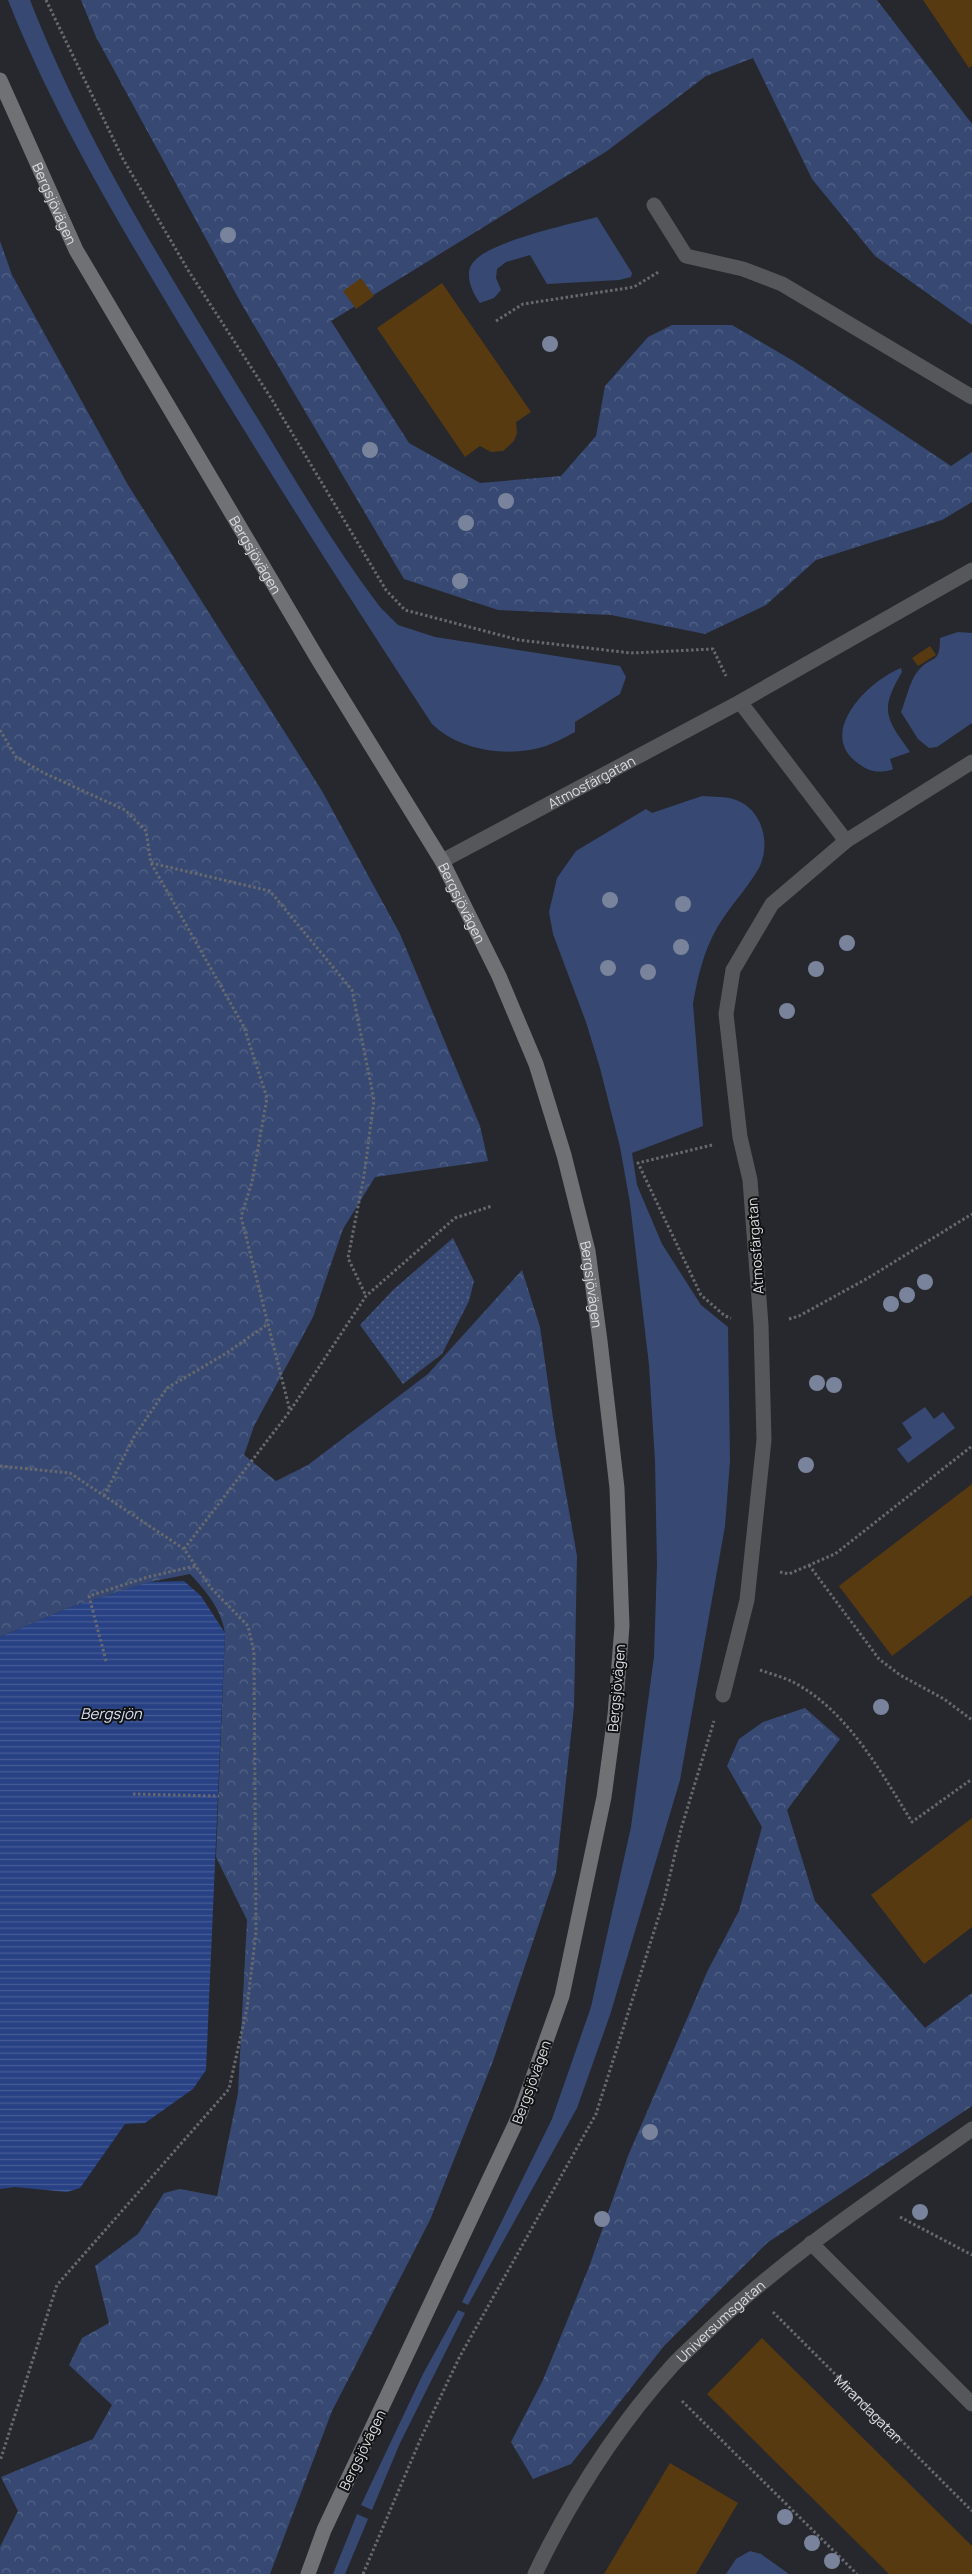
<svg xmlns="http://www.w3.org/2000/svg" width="972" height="2574" font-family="Manrope,sans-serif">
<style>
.green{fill:#374973}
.forest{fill:url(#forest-crowns)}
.park{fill:url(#park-dots)}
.water{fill:url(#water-rules)}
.building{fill:#583a10}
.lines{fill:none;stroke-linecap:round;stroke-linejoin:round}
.path{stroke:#67696e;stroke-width:3;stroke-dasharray:2.5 2.5;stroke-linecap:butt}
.lane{stroke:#56575a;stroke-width:15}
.street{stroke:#56575a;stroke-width:15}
.secondary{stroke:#707175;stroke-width:15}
.tree{fill:#79849c}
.labels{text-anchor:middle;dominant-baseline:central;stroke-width:4;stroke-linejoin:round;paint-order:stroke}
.street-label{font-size:14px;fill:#dbdce0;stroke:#101113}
.water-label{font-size:15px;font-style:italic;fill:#d6e0f4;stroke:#101113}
</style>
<defs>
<pattern id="forest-crowns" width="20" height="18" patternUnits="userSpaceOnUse" patternTransform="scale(1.25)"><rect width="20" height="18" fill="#374973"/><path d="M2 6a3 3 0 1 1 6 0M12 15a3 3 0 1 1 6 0" fill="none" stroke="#536387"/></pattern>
<pattern id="park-dots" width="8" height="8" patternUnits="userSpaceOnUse" patternTransform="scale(1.25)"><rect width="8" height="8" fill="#374973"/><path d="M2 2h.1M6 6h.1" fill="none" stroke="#536387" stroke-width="1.8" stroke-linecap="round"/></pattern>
<pattern id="water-rules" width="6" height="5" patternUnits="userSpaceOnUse" patternTransform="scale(1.25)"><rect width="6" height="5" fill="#274184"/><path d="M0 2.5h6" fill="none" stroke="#465c95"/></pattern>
</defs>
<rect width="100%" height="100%" fill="#26282d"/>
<!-- green -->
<g class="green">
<path d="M8,0H30C83,136 161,261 237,385C283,459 327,537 380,607L398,625L435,637L620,666L626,677L620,694L575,722V732C566,737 556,742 546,746C509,758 460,751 432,724C344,590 258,455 175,317C114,215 52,111 8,0Z"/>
<path d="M597,217L632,273L631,277L619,280L547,284L530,255L506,262L497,269L496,278L501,290L494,298L480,303C473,294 464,275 472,264C485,242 571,224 597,217Z"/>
<path d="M958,632L972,633V723L937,747L929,748L918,739L901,712C906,700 910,680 918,671C932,654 940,666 940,638Z"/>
<path d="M901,668L902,672C879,711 886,718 910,752L890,759L893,769L891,770C877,773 870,772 859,764C815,734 868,681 901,668Z"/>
<path d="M702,796C713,797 726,796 736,800C763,810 771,844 759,868C747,889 729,907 717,928C704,950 697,979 693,1004L703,1126L632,1153L637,1185L662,1244L701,1305L728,1327L730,1461L725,1526L680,1780L610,2015L577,2108L468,2305L462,2302L552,2119L591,2007L631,1827L654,1657L657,1564L655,1461L649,1365L630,1203L620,1147L600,1068L586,1022L553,934L549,912L557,878L576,851L646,809L652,813Z"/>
<polygon points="925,1407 934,1419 943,1412 955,1428 908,1463 897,1449 912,1438 902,1423"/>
<polygon points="458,2310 465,2313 400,2443 372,2510 361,2505 423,2374"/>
<polygon points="357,2514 368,2519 345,2574 333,2574"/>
<polygon points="750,2551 761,2554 789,2574 726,2574 736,2559"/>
</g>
<!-- forest -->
<g class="forest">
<polygon points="81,0 877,0 972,124 972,325 875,256 812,179 753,58 706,76 607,151 331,321 409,443 480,483 561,476 596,436 605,386 648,337 672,325 732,325 795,362 951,466 972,452 972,502 942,520 816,560 766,605 705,634 611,615 498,610 404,579 241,303 96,37"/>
<path d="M0,241L12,275L128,485L322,791L400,934L480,1126L488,1161L375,1177L343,1229L313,1317L254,1426L244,1455L276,1481L308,1465L428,1374L522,1270L540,1327L555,1432L577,1556L574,1707L556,1873L493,2061L430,2220L332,2411L270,2574H0V2547L18,2511L1,2477L93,2439L112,2405L69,2365L82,2338L109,2323L95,2266L138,2234L164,2193L180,2189L217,2196L238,2093L247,1920L216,1857L225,1633C221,1609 207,1592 190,1574L150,1582L68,1608L0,1637Z"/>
<polygon points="805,1708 840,1739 787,1810 815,1901 925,2028 972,1993 972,2106 767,2243 664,2346 571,2464 533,2479 511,2442 543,2380 589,2267 628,2156 708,1970 739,1911 762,1827 727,1766 739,1739 763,1722"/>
</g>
<!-- park -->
<polygon class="park" points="453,1238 474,1281 469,1301 442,1354 403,1384 360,1325 393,1290"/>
<!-- water -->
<polygon class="water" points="184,1581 201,1596 225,1633 206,2070 193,2089 145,2123 125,2124 80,2188 67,2192 15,2187 0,2189 0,1637 68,1608 149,1582"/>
<!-- building -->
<g class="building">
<polygon points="923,0 972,0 972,66 969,68"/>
<polygon points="361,278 374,296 356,309 343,291"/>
<polygon points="442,283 531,412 516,422 517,433 514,441 503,451 491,452 480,446 465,457 377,328"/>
<polygon points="930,646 936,655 918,666 912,658"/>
<polygon points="972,1484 972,1595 892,1656 839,1586"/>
<polygon points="972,1818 972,1927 924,1964 871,1895"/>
<polygon points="762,2338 972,2546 972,2574 889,2574 707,2394"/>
<polygon points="670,2463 738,2503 696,2574 604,2574"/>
</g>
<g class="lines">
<!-- path -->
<g class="path">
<polyline points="46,0 123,159 188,270 271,398 386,590 405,610 519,640 631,653 713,649 726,676"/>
<polyline points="496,321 523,304 634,287 660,271"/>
<polyline points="0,730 16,757 44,773 125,810 146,831 151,863 244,1027 267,1098 252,1182 241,1217 290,1411"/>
<polyline points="151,863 270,891 352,990 374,1100 364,1176 348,1258 366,1296"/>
<polyline points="712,1145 638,1163 701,1295 725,1316 731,1318"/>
<polyline points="789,1319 799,1316 868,1278 972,1214"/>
<polyline points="0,1466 70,1473 184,1549 211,1588 248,1626 254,1652 256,1932 247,2008 229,2089 57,2285 0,2461"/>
<polyline points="104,1496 134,1437 167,1388 225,1354 268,1324"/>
<polyline points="184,1549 290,1411 366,1296 455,1218 492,1206"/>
<polyline points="809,1565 879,1659 900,1675 944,1699 972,1720"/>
<polyline points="780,1572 789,1574 835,1554 972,1446"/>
<polyline points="106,1661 89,1596 148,1577 195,1566"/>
<path d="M760,1670C771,1674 783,1677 793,1682C847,1710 881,1772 912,1822L972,1779"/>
<polyline points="133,1794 219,1796"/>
<polyline points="900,2217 972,2255"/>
<path id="s1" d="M773,2312L972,2511"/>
<polyline points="682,2401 857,2574"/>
<polyline points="363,2574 421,2438 459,2358 596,2114 664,1900 681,1829 714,1721"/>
</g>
<!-- lane -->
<polyline class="lane" points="654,205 686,256 743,269 782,284 972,397"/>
<!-- street -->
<g class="street">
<polyline points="740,702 846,841"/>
<path id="s2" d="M442,861L740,702L972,570"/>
<polyline points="723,1695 747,1600 764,1440 761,1325 750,1180 740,1137 726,1014 733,970 772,904 846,841 972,762"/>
<polyline points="811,2243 972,2404"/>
<path id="s3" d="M535,2574C571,2499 616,2428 672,2366C684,2353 698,2341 710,2329C790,2253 882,2193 972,2129"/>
</g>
<!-- secondary -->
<path class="secondary" id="s4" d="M0,80L76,250L319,661L442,861L499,976L536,1064L564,1155L588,1251L600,1341L617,1488L622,1626L615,1715L604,1797L562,1996L520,2114L324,2530L308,2574"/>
</g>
<!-- trees -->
<g class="tree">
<circle cx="228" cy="235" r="8"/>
<circle cx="550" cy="344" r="8"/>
<circle cx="370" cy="450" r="8"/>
<circle cx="506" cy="501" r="8"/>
<circle cx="466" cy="523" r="8"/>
<circle cx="460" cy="581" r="8"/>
<circle cx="610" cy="900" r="8"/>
<circle cx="683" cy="904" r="8"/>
<circle cx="847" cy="943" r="8"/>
<circle cx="681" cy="947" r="8"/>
<circle cx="608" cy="968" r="8"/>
<circle cx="816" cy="969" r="8"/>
<circle cx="648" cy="972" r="8"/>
<circle cx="787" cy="1011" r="8"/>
<circle cx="925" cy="1282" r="8"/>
<circle cx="907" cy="1295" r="8"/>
<circle cx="891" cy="1304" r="8"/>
<circle cx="817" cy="1383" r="8"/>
<circle cx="834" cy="1385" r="8"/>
<circle cx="806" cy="1465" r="8"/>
<circle cx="881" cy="1707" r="8"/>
<circle cx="650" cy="2132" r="8"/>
<circle cx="920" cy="2212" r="8"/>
<circle cx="602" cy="2219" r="8"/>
<circle cx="785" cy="2517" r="8"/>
<circle cx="812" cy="2543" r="8"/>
<circle cx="832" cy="2561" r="8"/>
</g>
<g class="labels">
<!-- street labels -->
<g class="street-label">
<text stroke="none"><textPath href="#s4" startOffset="135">Bergsjövägen</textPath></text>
<text stroke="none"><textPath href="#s4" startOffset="540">Bergsjövägen</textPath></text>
<text stroke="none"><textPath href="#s2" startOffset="169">Atmosfärgatan</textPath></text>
<text stroke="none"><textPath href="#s4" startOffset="945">Bergsjövägen</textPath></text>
<text transform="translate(755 1246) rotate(-94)">Atmosfärgatan</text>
<text stroke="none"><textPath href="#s4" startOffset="1350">Bergsjövägen</textPath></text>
<text transform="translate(616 1688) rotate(-85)">Bergsjövägen</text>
<text transform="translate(531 2082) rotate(-70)">Bergsjövägen</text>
<text stroke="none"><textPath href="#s3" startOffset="316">Universumsgatan</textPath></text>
<text stroke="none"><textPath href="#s1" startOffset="136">Mirandagatan</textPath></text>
<text transform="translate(362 2450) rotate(-64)">Bergsjövägen</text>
</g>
<!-- water labels -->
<g class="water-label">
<text x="111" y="1713">Bergsjön</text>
</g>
</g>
</svg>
